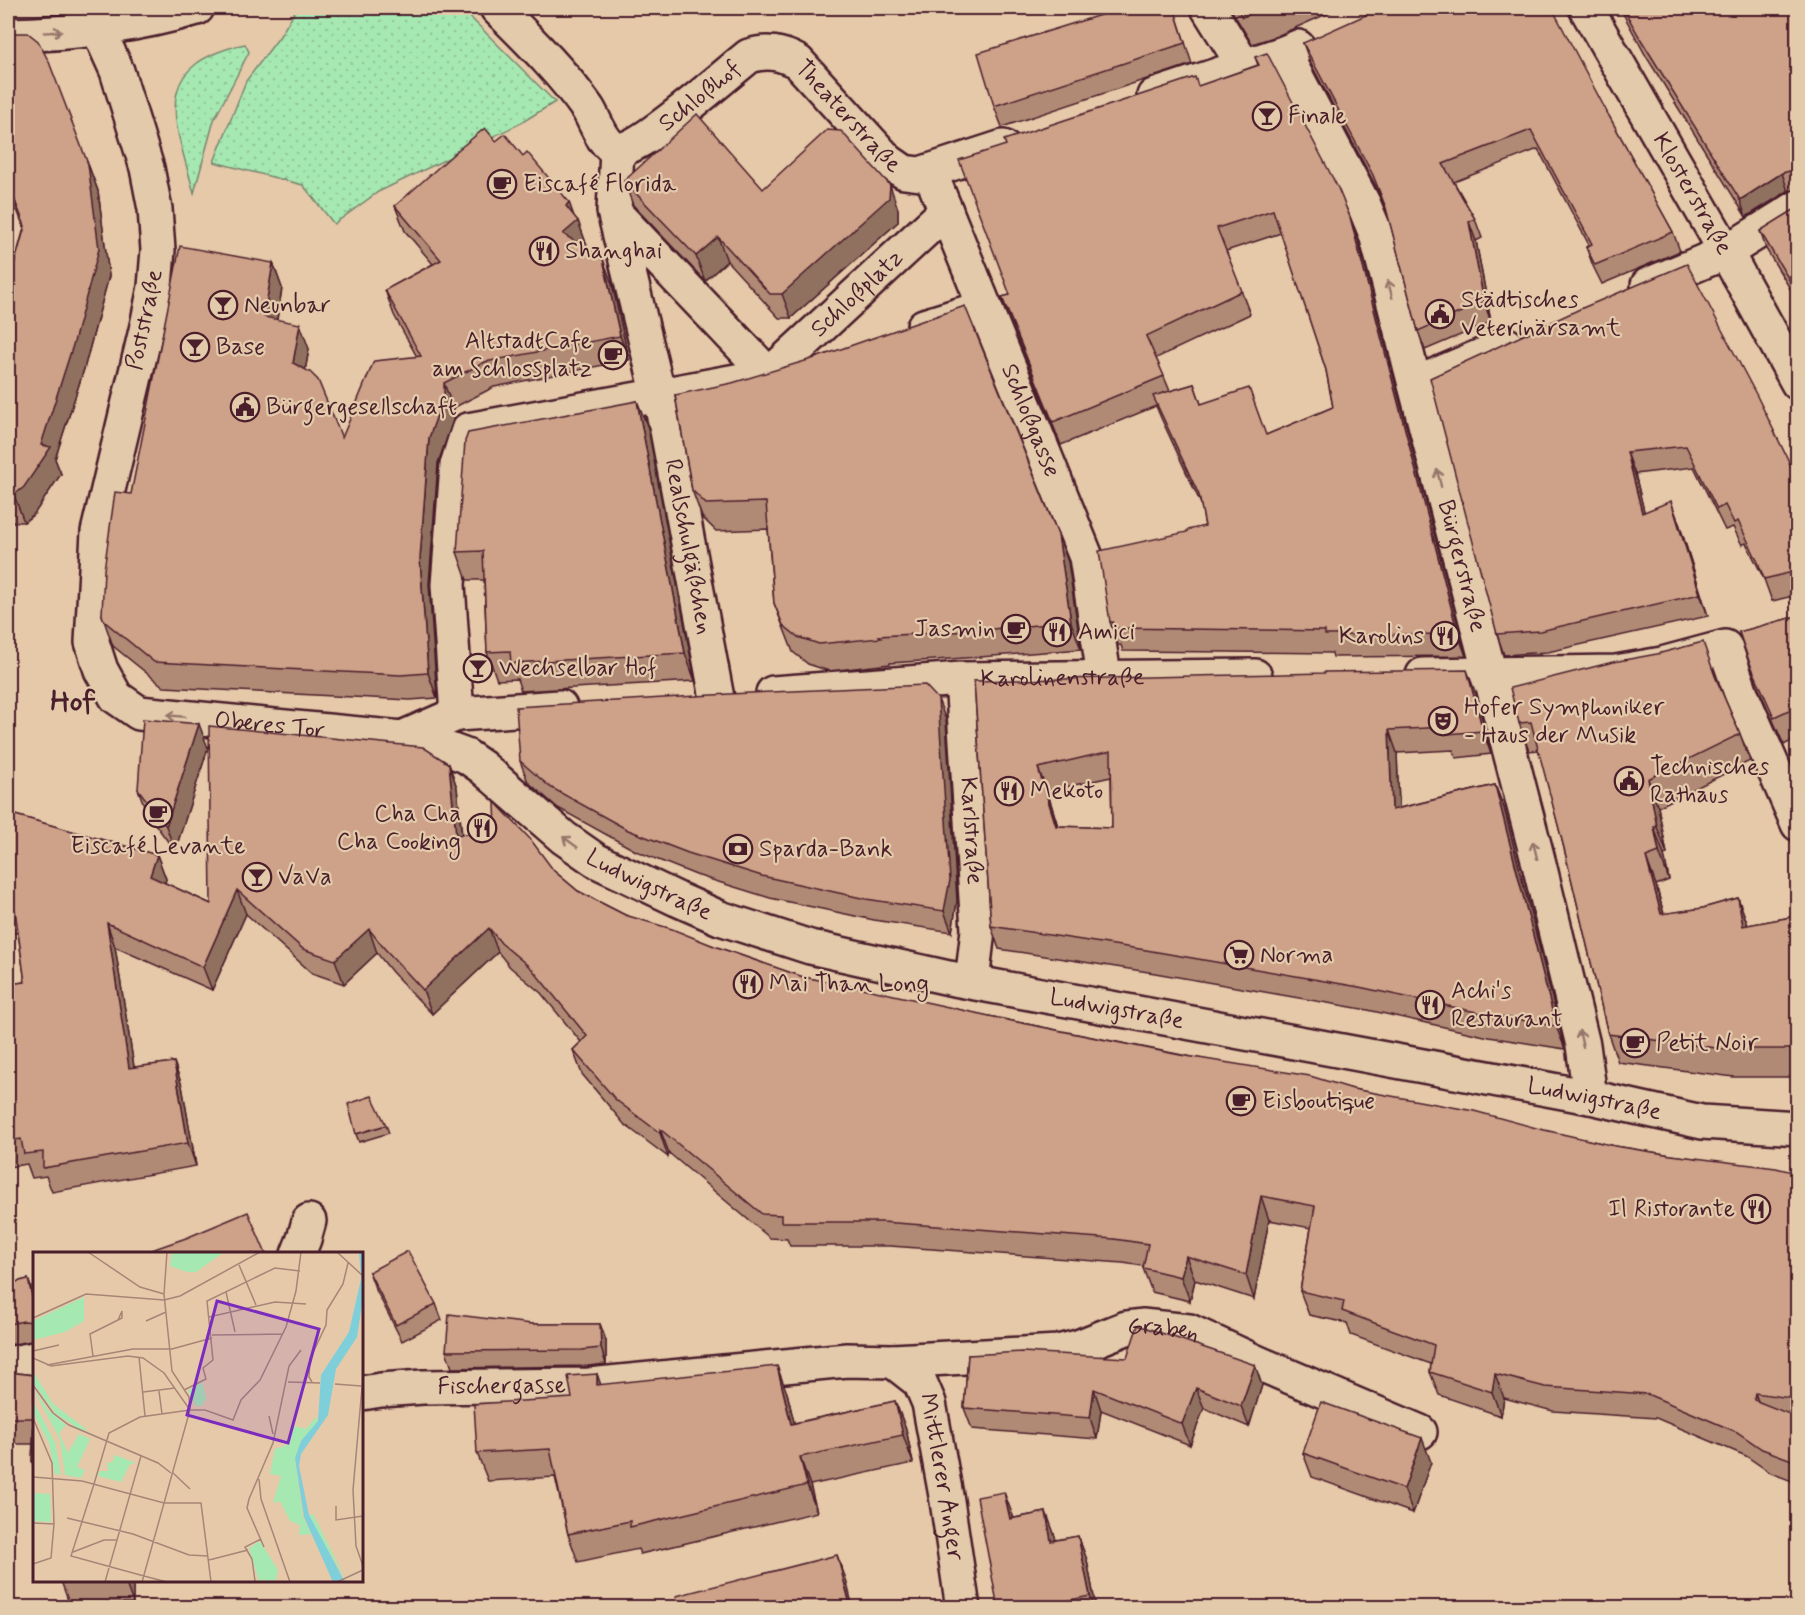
<svg xmlns="http://www.w3.org/2000/svg" width="1805" height="1615" font-family="Mynerve,sans-serif">
<style>
.park{fill:url(#park-dots);stroke:#78846e;stroke-width:1.5}
.lines{fill:none;stroke-linecap:round;stroke-linejoin:round}
.street-casing{stroke:#4a1f2b;stroke-width:38}
.secondary-casing{stroke:#4a1f2b;stroke-width:38}
.primary-casing{stroke:#4a1f2b;stroke-width:38}
.street{stroke:#e2caab;stroke-width:33}
.secondary{stroke:#e2caab;stroke-width:33}
.primary{stroke:#e2caab;stroke-width:33}
.wall{fill:#b18a76;stroke:#4a1f2b;stroke-width:1.5;fill-rule:evenodd}
.shaded-wall{fill:#907160;stroke:#4a1f2b;stroke-width:1.5}
.building{fill:#cea189;stroke:#4a1f2b;stroke-width:1.5;fill-rule:evenodd}
.oneway{stroke:#96746b}
.labels{text-anchor:middle;dominant-baseline:central;stroke-width:4.5;stroke-linejoin:round;paint-order:stroke}
.street-label{font-size:24px;fill:#4a1f2b;stroke:#e2caab}
.poi-label{font-size:24px;fill:#4a1f2b;stroke:#e2caab;text-anchor:start}
.district-label{font-size:30px;font-weight:bold;fill:#4a1f2b;stroke:#e2caab}
.inset-road{fill:none;stroke:#a78577;stroke-width:1.5}
.view{fill:#7b2cbf;fill-opacity:0.15;stroke:#7b2cbf;stroke-width:3}
.inset-edge{fill:none;stroke:#4a1f2b;stroke-width:3}
</style>
<defs>
<pattern id="park-dots" width="8" height="8" patternUnits="userSpaceOnUse" patternTransform="scale(1.5)"><rect width="8" height="8" fill="#a6e8b2"/><path d="M2 2h.1M6 6h.1" fill="none" stroke="#90c799" stroke-width="1.8" stroke-linecap="round"/></pattern>
</defs>
<rect width="100%" height="100%" fill="#e5c9a9"/>
<filter id="ink" filterUnits="userSpaceOnUse"><feTurbulence type="fractalNoise" baseFrequency=".0167" numOctaves="2"/><feDisplacementMap in="SourceGraphic" scale="12" xChannelSelector="R" yChannelSelector="G"/><feConvolveMatrix kernelMatrix="1 2 1 2 8 2 1 2 1" color-interpolation-filters="sRGB"/></filter>
<g filter="url(#ink)">
<!-- park -->
<g class="park">
<polygon points="297,8 461,8 555,102 519,124 378,192 334,224 303,185 214,162 246,81 280,36"/>
<path d="M245,44L249,52L214,120L194,193C175,121 147,66 245,44Z"/>
</g>
<g class="lines">
<!-- street casing -->
<g class="street-casing">
<g id="street">
<path d="M497,8C529,40 562,72 588,109C596,122 602,144 617,150"/>
<polyline points="1208,8 1244,66"/>
<path id="s1" d="M1586,8L1726,252L1798,383"/>
<path id="s2" d="M98,29L117,71L147,168L155,209L158,250L155,287L147,326L98,532L92,642L101,670L116,697L139,713L402,738L428,742L466,756L482,767L564,838L597,861L677,899L720,918L810,947L949,978L1590,1097L1702,1122L1798,1128"/>
<path id="s3" d="M1284,53L1363,203L1376,234L1539,864L1583,1045L1590,1097"/>
<polyline points="1154,96 1284,53 1298,47"/>
<path id="s4" d="M617,150C641,150 725,75 749,56C767,50 781,53 798,62L888,161L904,172L920,174L1003,147"/>
<path id="s5" d="M617,150L614,211L666,425L717,698"/>
<path id="s6" d="M930,172L1086,557L1104,676"/>
<polyline points="615,213 769,375"/>
<polyline points="1648,285 1726,252 1798,207"/>
<polyline points="924,326 985,307"/>
<path id="s7" d="M769,375L946,211"/>
<polyline points="1415,384 1507,345"/>
<polyline points="1423,675 1616,672 1662,664 1725,647 1742,696 1798,824"/>
<path id="s8" d="M962,679L978,930L972,982"/>
<path id="s9" d="M773,693L962,679L1255,676"/>
<polyline points="457,714 448,585 457,465 468,430 769,375 786,370"/>
<polyline points="402,738 457,714 560,707"/>
<polyline points="298,1254 304,1239 309,1221"/>
<path id="s10" d="M893,1361L920,1382L929,1403L947,1501L963,1608"/>
<polyline points="8,1364 34,1359"/>
<path id="s11" d="M362,1393L381,1390L423,1387L589,1385L847,1360L893,1361L1058,1352L1078,1347L1126,1328L1142,1326L1189,1331L1256,1362L1420,1432"/>
</g>
</g>
<!-- secondary casing -->
<g class="secondary-casing">
<polyline id="secondary" points="98,29 108,8"/>
</g>
<!-- primary casing -->
<g class="primary-casing">
<path id="primary" d="M8,35C71,34 136,26 197,8"/>
</g>
<!-- street -->
<use href="#street" class="street"/>
<!-- secondary -->
<use href="#secondary" class="secondary"/>
<!-- primary -->
<use href="#primary" class="primary"/>
</g>
<!-- wall -->
<g class="wall">
<polygon points="1174,8 1192,64 1002,127 994,106"/>
<polygon points="1230,8 1340,8 1277,36 1252,44"/>
<polygon points="1620,8 1797,8 1797,189 1788,191 1746,217 1646,56"/>
<polygon points="8,33 88,164 98,191 109,276 84,369 55,459 61,474 34,514 24,522 8,522 8,287 24,228 8,186"/>
<polygon points="1303,43 1609,116 1673,232 1680,251 1602,284 1593,266 1586,247 1589,245 1538,149 1454,182 1475,219 1482,238 1476,241 1491,322 1425,350 1418,331 1388,215 1380,194 1310,62"/>
<path d="M1255,57L1350,217L1358,240L1466,656L1333,657L1332,653L1123,651L1121,645H1118L1110,622L1187,532L1205,526L1201,504L1161,418L1156,406L1061,445L1002,297L1010,295L1199,86L1258,65ZM1281,233L1326,370L1333,407L1266,435L1201,404L1194,384L1170,391L1156,358L1250,314L1226,251Z"/>
<polygon points="496,141 578,221 587,246 585,248 612,284 629,360 494,387 453,408 453,420 438,463 429,584 437,698 410,700 164,687 113,646 102,615 131,494 273,263 282,288 277,320 309,349 305,370 342,438 417,357 394,315 385,290 433,264 405,231 395,206"/>
<polygon points="624,181 763,189 898,209 898,222 791,318 779,318 727,261 705,281 633,205"/>
<polygon points="1797,208 1797,300 1766,249 1760,231"/>
<polygon points="1580,309 1797,478 1797,595 1772,601 1764,579 1746,543 1742,545 1733,527 1725,530 1694,467 1635,474 1644,512 1679,523 1708,616 1548,652 1504,655 1497,634"/>
<polygon points="675,395 1068,562 1081,649 980,657 890,663 890,664 829,671 808,664 793,652 774,603 768,529 716,531 702,517 692,490"/>
<polygon points="637,401 648,428 695,681 521,691 517,679 497,680 487,652 484,580 467,580 457,552"/>
<polygon points="1797,616 1797,738 1784,745 1759,689 1739,632"/>
<path d="M974,681L1476,694L1491,754L1456,758L1453,750L1397,753L1399,808L1495,785L1504,808L1565,1049L1489,1037L1368,1010L1155,973L999,949L991,926ZM1111,777L1112,828L1058,826L1047,791Z"/>
<polygon points="1717,681 1740,734 1750,761 1658,807 1667,854 1664,855 1669,880 1656,885 1664,914 1703,908 1738,898 1748,925 1797,916 1797,1077 1734,1077 1618,1062 1608,1034 1564,848 1539,750 1529,751 1519,723"/>
<polygon points="946,720 957,901 952,932 874,920 770,898 696,875 636,851 558,808 528,782 520,761"/>
<polygon points="208,748 175,851 147,813 138,789"/>
<polygon points="449,764 457,788 462,835 554,871 578,891 625,915 803,977 1012,1021 1353,1089 1615,1146 1671,1155 1797,1173 1797,1483 1771,1473 1746,1456 1656,1418 1553,1411 1504,1398 1501,1416 1439,1395 1430,1372 1431,1364 1351,1335 1347,1323 1309,1315 1300,1291 1311,1228 1269,1220 1254,1299 1195,1280 1190,1301 1152,1292 1143,1268 1143,1266 1123,1263 890,1246 790,1246 787,1239 770,1238 669,1153 668,1157 624,1124 582,1074 573,1050 581,1042 541,993 510,967 498,952 432,1014 392,972 377,953 344,984 312,973 246,914 212,990 115,947 134,1067 174,1062 182,1086 196,1166 52,1192 46,1176 32,1178 27,1164 8,1167 8,984 25,982 18,933 13,933 8,921 8,813 157,855 166,879 165,883 211,904"/>
<polygon points="386,1125 389,1133 359,1142 356,1134"/>
<polygon points="369,1272 436,1304 442,1320 402,1341 375,1288"/>
<polygon points="28,1279 34,1296 34,1341 31,1341 8,1345 8,1284"/>
<polygon points="532,1324 600,1324 606,1341 606,1364 588,1366 452,1368 446,1351"/>
<polygon points="968,1355 1262,1385 1249,1427 1204,1408 1190,1445 1101,1410 1097,1439 972,1429 964,1408"/>
<polygon points="8,1372 34,1375 34,1467 32,1461 33,1444 8,1444"/>
<polygon points="597,1374 600,1385 787,1393 794,1423 895,1401 906,1429 913,1463 810,1485 817,1512 640,1554 638,1549 578,1562 568,1534 555,1477 488,1481 477,1453 572,1398"/>
<polygon points="1303,1453 1431,1462 1413,1513 1312,1477"/>
<polygon points="1046,1512 1056,1540 1078,1536 1087,1560 1096,1608 998,1608 1013,1516 1014,1518"/>
<polygon points="61,1581 133,1581 133,1603 69,1603"/>
</g>
<!-- shaded-wall -->
<g class="shaded-wall">
<polygon points="88,164 98,191 109,276 84,369 55,459 61,474 34,514 24,522 14,495"/>
<polygon points="1782,173 1788,191 1746,217 1740,200"/>
<polygon points="890,185 898,209 898,222 791,318 782,294"/>
<polygon points="569,202 576,222 578,221 587,246 572,259 563,234 566,206"/>
<polygon points="1350,217 1358,240 1466,656 1458,634"/>
<polygon points="1469,222 1476,241 1491,322 1484,302"/>
<polygon points="718,237 727,261 705,281 696,256"/>
<polygon points="603,259 612,284 629,360 620,336"/>
<polygon points="273,263 282,288 273,342 264,317"/>
<polygon points="300,324 309,349 302,388 293,363"/>
<polygon points="444,383 453,408 453,420 438,463 429,584 437,698 428,673 420,559 429,438"/>
<polygon points="637,401 648,428 695,681 685,653"/>
<polygon points="1627,452 1635,474 1650,535 1642,513"/>
<polygon points="1671,501 1679,523 1708,616 1700,594"/>
<polygon points="1058,535 1068,562 1081,649 1071,622"/>
<polygon points="1467,670 1476,694 1491,754 1483,731"/>
<polygon points="938,699 946,720 957,901 952,932 944,911"/>
<polygon points="199,724 208,748 175,851 166,826"/>
<polygon points="1389,730 1397,753 1400,833 1392,810"/>
<polygon points="449,764 457,788 464,859 456,835"/>
<polygon points="1038,768 1047,791 1065,850 1056,826"/>
<polygon points="1648,779 1658,807 1667,854 1657,827"/>
<polygon points="1495,785 1504,808 1565,1049 1556,1026"/>
<polygon points="1654,827 1664,855 1669,880 1659,852"/>
<polygon points="157,855 166,879 159,900 150,876"/>
<polygon points="1646,857 1656,885 1671,942 1661,914"/>
<polygon points="237,890 246,914 212,990 203,967"/>
<polygon points="1738,898 1748,926 1743,926"/>
<polygon points="107,923 115,947 138,1092 129,1068"/>
<polygon points="489,928 498,952 432,1014 423,990"/>
<polygon points="369,929 377,953 344,984 335,960"/>
<polygon points="174,1062 182,1086 196,1166 188,1143"/>
<polygon points="660,1129 669,1153 668,1157 660,1133"/>
<polygon points="1261,1196 1269,1220 1254,1299 1246,1275"/>
<polygon points="1186,1256 1195,1280 1190,1301 1181,1277"/>
<polygon points="28,1279 34,1296 34,1305"/>
<polygon points="600,1324 606,1341 606,1364 601,1348"/>
<polygon points="1255,1365 1262,1385 1249,1427 1241,1406"/>
<polygon points="777,1366 787,1393 801,1451 791,1424"/>
<polygon points="597,1374 607,1402 597,1385"/>
<polygon points="1495,1374 1504,1398 1501,1416 1492,1392"/>
<polygon points="1196,1388 1204,1408 1190,1445 1182,1424"/>
<polygon points="1094,1389 1101,1410 1097,1439 1090,1418"/>
<polygon points="1755,1393 1764,1417 1754,1400"/>
<polygon points="895,1401 906,1429 913,1463 903,1435"/>
<polygon points="1422,1438 1431,1462 1413,1513 1404,1489"/>
<polygon points="800,1457 810,1485 817,1512 807,1485"/>
<polygon points="1004,1492 1013,1516 1019,1543 1010,1519"/>
<polygon points="1046,1512 1055,1536 1060,1565 1051,1541"/>
<polygon points="1078,1536 1087,1560 1096,1608 1094,1608 1090,1596"/>
<polygon points="837,1555 846,1579 853,1608 851,1608"/>
<polygon points="125,1581 133,1581 133,1603"/>
</g>
<!-- building -->
<g class="building">
<polygon points="1123,8 1174,8 1185,43 994,106 978,53"/>
<polygon points="1237,8 1270,8 1242,17"/>
<polygon points="1385,8 1552,8 1609,116 1673,232 1595,265 1586,247 1592,244 1531,130 1443,164 1475,219 1469,222 1484,302 1418,331 1386,208 1373,175 1303,43 1379,9"/>
<polygon points="1623,8 1797,8 1797,172 1790,171 1782,173 1740,200 1640,38"/>
<polygon points="8,33 28,33 38,41 49,62 88,164 99,249 74,342 41,445 51,447 24,487 14,495 8,495 8,287 25,226 8,183"/>
<polygon points="1267,53 1338,188 1350,217 1458,634 1325,635 1325,631 1114,628 1113,622 1110,622 1099,551 1187,532 1187,530 1205,526 1199,495 1153,396 1194,384 1201,404 1249,388 1266,435 1333,407 1326,370 1273,210 1217,228 1242,291 1146,336 1164,376 1053,422 1002,297 1010,295 959,160 1006,145 1004,140 1195,77 1198,86 1259,65 1255,57"/>
<polygon points="697,114 763,189 827,130 841,131 890,185 889,198 782,294 770,294 718,237 696,256 624,181"/>
<polygon points="485,128 496,141 505,134 523,156 527,152 569,202 566,206 578,221 563,234 603,259 620,336 485,362 444,383 444,395 429,438 420,559 428,673 401,675 154,662 104,621 102,615 104,570 115,492 131,494 180,246 273,263 264,317 300,324 293,363 310,372 318,380 342,438 374,361 421,356 385,290 441,260 395,206 459,149"/>
<polygon points="1797,208 1797,293 1760,231"/>
<polygon points="1687,264 1757,396 1797,478 1797,571 1764,579 1758,562 1738,521 1734,523 1725,505 1717,509 1686,446 1627,452 1642,513 1671,501 1700,594 1540,631 1497,634 1430,378 1580,309"/>
<polygon points="965,306 1058,535 1071,622 970,631 879,636 881,638 819,644 798,637 783,625 774,603 766,502 706,504 692,490 675,395 732,383 815,358"/>
<polygon points="637,401 685,653 511,663 510,651 487,652 483,551 457,552 465,441 468,433"/>
<polygon points="1797,616 1797,726 1791,709 1774,717 1749,661 1739,632"/>
<polygon points="1703,642 1715,676 1740,734 1648,779 1657,827 1654,827 1659,852 1646,857 1661,914 1703,908 1738,898 1743,926 1797,916 1797,1049 1724,1049 1608,1034 1564,848 1531,722 1519,723 1510,688 1613,662 1657,654"/>
<path d="M1467,670L1483,731L1447,734L1446,727L1389,730L1392,810L1495,785L1556,1026L1481,1013L1359,987L1146,950L991,926L974,681L1325,673V672ZM1111,751L1112,828L1056,826L1038,768Z"/>
<polygon points="925,685 938,699 950,880 944,911 866,899 762,876 688,853 628,830 550,787 520,761 516,707 729,694"/>
<polygon points="143,719 199,724 166,826 138,789"/>
<polygon points="209,726 423,747 449,764 456,835 496,832 495,802 531,840 554,871 578,891 625,915 672,929 714,946 803,977 862,988 1012,1021 1180,1055 1310,1076 1353,1089 1474,1111 1540,1129 1615,1146 1671,1155 1776,1168 1797,1173 1797,1399 1755,1393 1754,1400 1797,1417 1797,1462 1762,1449 1737,1432 1647,1394 1545,1387 1495,1374 1492,1392 1430,1372 1434,1345 1342,1311 1344,1301 1300,1291 1315,1206 1261,1196 1246,1275 1186,1256 1181,1277 1143,1268 1148,1244 1114,1239 882,1222 781,1222 781,1215 762,1214 660,1129 660,1133 616,1100 573,1050 587,1036 532,969 501,943 489,928 423,990 384,948 369,929 335,960 303,949 237,890 203,967 107,923 129,1068 174,1062 188,1143 43,1168 43,1152 24,1154 21,1139 8,1141 8,984 25,982 15,910 8,909 8,813 157,855 150,876 211,904"/>
<polygon points="372,1096 386,1125 356,1134 348,1104"/>
<polygon points="248,1212 266,1254 140,1254 186,1238"/>
<polygon points="408,1251 436,1304 396,1325 369,1272"/>
<polygon points="28,1279 34,1305 34,1323 33,1322 24,1321 8,1324 8,1284"/>
<polygon points="449,1314 532,1324 600,1324 601,1348 582,1350 446,1351"/>
<polygon points="1138,1325 1255,1365 1241,1406 1196,1388 1182,1424 1094,1389 1090,1418 964,1408 968,1355 1022,1352 1127,1358"/>
<polygon points="777,1366 791,1424 895,1401 903,1435 800,1457 807,1485 630,1527 630,1521 568,1534 550,1449 477,1453 474,1404 572,1398 568,1376 597,1374 597,1385"/>
<polygon points="8,1372 34,1375 34,1461 32,1461 34,1418 8,1418"/>
<polygon points="1321,1402 1422,1438 1404,1489 1303,1453"/>
<polygon points="1004,1492 1010,1519 1046,1512 1051,1541 1078,1536 1090,1596 1030,1608 998,1608 977,1497"/>
<polygon points="837,1555 851,1608 679,1608 676,1596"/>
</g>
<!-- one-way arrows -->
<defs><path id="oneway-shaft" d="M-6 0H5M1.5-3L5.5 0L1.5 3" fill="none" stroke-width="1.6" stroke-linecap="round" stroke-linejoin="round" transform="scale(1.5)"/></defs>
<g class="oneway">
<use href="#oneway-shaft" transform="translate(53 32) rotate(-4)"/>
<use href="#oneway-shaft" transform="translate(1390 289) rotate(-105)"/>
<use href="#oneway-shaft" transform="translate(1439 478) rotate(-104)"/>
<use href="#oneway-shaft" transform="translate(176 716) rotate(-175)"/>
<use href="#oneway-shaft" transform="translate(570 842) rotate(-144)"/>
<use href="#oneway-shaft" transform="translate(1535 850) rotate(-104)"/>
<use href="#oneway-shaft" transform="translate(1581 1039) rotate(-103)"/>
</g>
</g>
<!-- icons -->
<defs>
<g id="bar-ring" transform="scale(1.5)"><circle r="9.5" fill="#e2caab" stroke="#4a1f2b" stroke-width="1.5"/><path d="M-6-5H6L.8 .8V4.5H3.5V6h-7V4.5H-.8V.8Z" fill="#4a1f2b"/></g>
<g id="cafe-ring" transform="scale(1.5)"><circle r="9.5" fill="#e2caab" stroke="#4a1f2b" stroke-width="1.5"/><path d="M-5.5-4.5H6V0H3Q3 3.5 0 3.5H-2.5Q-5.5 3.5-5.5 0ZM3-3.2v2h1.7v-2ZM-6 4.5H4V6H-6Z" fill="#4a1f2b"/></g>
<g id="restaurant-ring" transform="scale(1.5)"><circle r="9.5" fill="#e2caab" stroke="#4a1f2b" stroke-width="1.5"/><path d="M-5-6h1v4h1v-4h1v4h1v-4h1v5L-1.5 .5V6h-2V.5L-5-1ZM5-6V6H3V1.5H1.5Q1.5-4 5-6Z" fill="#4a1f2b"/></g>
<g id="civic-ring" transform="scale(1.5)"><circle r="9.5" fill="#e2caab" stroke="#4a1f2b" stroke-width="1.5"/><path d="M-.6-6.5H3V-4.5H.6V-3L4-1V1h2V6H-6V1h2V-1L-.6-3ZM-1.2 2.5V6h2.4V2.5Z" fill="#4a1f2b"/></g>
<g id="theatre-ring" transform="scale(1.5)"><circle r="9.5" fill="#e2caab" stroke="#4a1f2b" stroke-width="1.5"/><path d="M-5-5.5Q0-4 5-5.5V0Q5 5 0 6Q-5 5-5 0ZM-3.3-2.5H-1v1.5H-3.3ZM1-2.5H3.3v1.5H1ZM-2.8 1Q0 5.5 2.8 1Z" fill="#4a1f2b"/></g>
<g id="bank-ring" transform="scale(1.5)"><circle r="9.5" fill="#e2caab" stroke="#4a1f2b" stroke-width="1.5"/><path d="M-6-4H6V4H-6ZM0-2.3a2.3 2.3 0 1 0 0 4.6a2.3 2.3 0 1 0 0-4.6Z" fill="#4a1f2b"/></g>
<g id="supermarket-ring" transform="scale(1.5)"><circle r="9.5" fill="#e2caab" stroke="#4a1f2b" stroke-width="1.5"/><path d="M-6-5.5h2.5l.6 2H6L4.5 2H-2.5L-4.4-4H-6ZM-1.5 3.2a1.3 1.3 0 1 0 .1 0ZM3 3.2a1.3 1.3 0 1 0 .1 0Z" fill="#4a1f2b"/></g>
</defs>
<g fill-rule="evenodd">
<use href="#bar-ring" x="1267" y="116"/>
<use href="#cafe-ring" x="502" y="184"/>
<use href="#restaurant-ring" x="544" y="251"/>
<use href="#bar-ring" x="223" y="305"/>
<use href="#civic-ring" x="1440" y="314"/>
<use href="#bar-ring" x="195" y="347"/>
<use href="#cafe-ring" x="613" y="355"/>
<use href="#civic-ring" x="245" y="407"/>
<use href="#cafe-ring" x="1016" y="629"/>
<use href="#restaurant-ring" x="1057" y="632"/>
<use href="#restaurant-ring" x="1445" y="636"/>
<use href="#bar-ring" x="478" y="668"/>
<use href="#theatre-ring" x="1443" y="721"/>
<use href="#civic-ring" x="1629" y="781"/>
<use href="#restaurant-ring" x="1009" y="791"/>
<use href="#cafe-ring" x="158" y="813"/>
<use href="#restaurant-ring" x="482" y="828"/>
<use href="#bank-ring" x="738" y="849"/>
<use href="#bar-ring" x="257" y="877"/>
<use href="#supermarket-ring" x="1239" y="955"/>
<use href="#restaurant-ring" x="748" y="984"/>
<use href="#restaurant-ring" x="1430" y="1005"/>
<use href="#cafe-ring" x="1635" y="1043"/>
<use href="#cafe-ring" x="1241" y="1101"/>
<use href="#restaurant-ring" x="1756" y="1209"/>
</g>
<g class="labels">
<!-- street labels -->
<g class="street-label">
<text stroke="none"><textPath href="#s4" startOffset="100">Schloßhof</textPath></text>
<text stroke="none"><textPath href="#s4" startOffset="288">Theaterstraße</textPath></text>
<text stroke="none"><textPath href="#s1" startOffset="214">Klosterstraße</textPath></text>
<text stroke="none"><textPath href="#s7" startOffset="120">Schloßplatz</textPath></text>
<text transform="translate(145 320) rotate(-78)">Poststraße</text>
<text stroke="none"><textPath href="#s6" startOffset="268">Schloßgasse</textPath></text>
<text stroke="none"><textPath href="#s5" startOffset="405">Realschulgäßchen</textPath></text>
<text stroke="none"><textPath href="#s3" startOffset="546">Bürgerstraße</textPath></text>
<text stroke="none"><textPath href="#s9" startOffset="290">Karolinenstraße</textPath></text>
<text stroke="none"><textPath href="#s2" startOffset="849">Oberes Tor</textPath></text>
<text stroke="none"><textPath href="#s8" startOffset="152">Karlstraße</textPath></text>
<text stroke="none"><textPath href="#s2" startOffset="1274">Ludwigstraße</textPath></text>
<text stroke="none"><textPath href="#s2" startOffset="1760">Ludwigstraße</textPath></text>
<text stroke="none"><textPath href="#s2" startOffset="2246">Ludwigstraße</textPath></text>
<text stroke="none"><textPath href="#s11" startOffset="808">Graben</textPath></text>
<text stroke="none"><textPath href="#s11" startOffset="140">Fischergasse</textPath></text>
<text stroke="none"><textPath href="#s10" startOffset="132">Mittlerer Anger</textPath></text>
</g>
<!-- poi labels -->
<g class="poi-label">
<text x="1288" y="116">Finale</text>
<text x="523" y="184">Eiscafé Florida</text>
<text x="565" y="251">Shanghai</text>
<text x="1461" y="300">Städtisches<tspan x="1461" dy="28">Veterinärsamt</tspan></text>
<text x="244" y="305">Neunbar</text>
<text x="592" y="341" text-anchor="end">AltstadtCafe<tspan x="592" dy="28">am Schlossplatz</tspan></text>
<text x="216" y="347">Base</text>
<text x="266" y="407">Bürgergesellschaft</text>
<text x="995" y="629" text-anchor="end">Jasmin</text>
<text x="1078" y="632">Amici</text>
<text x="1424" y="636" text-anchor="end">Karolins</text>
<text x="499" y="668">Wechselbar Hof</text>
<text x="1464" y="707">Hofer Symphoniker<tspan x="1464" dy="28">- Haus der Musik</tspan></text>
<text x="1650" y="767">Technisches<tspan x="1650" dy="28">Rathaus</tspan></text>
<text x="1030" y="791">Mekoto</text>
<text x="461" y="814" text-anchor="end">Cha Cha<tspan x="461" dy="28">Cha Cooking</tspan></text>
<text x="158" y="846" text-anchor="middle">Eiscafé Levante</text>
<text x="759" y="849">Sparda-Bank</text>
<text x="278" y="877">VaVa</text>
<text x="1260" y="955">Norma</text>
<text x="769" y="984">Mai Than Long</text>
<text x="1451" y="991">Achi's<tspan x="1451" dy="28">Restaurant</tspan></text>
<text x="1656" y="1043">Petit Noir</text>
<text x="1262" y="1101">Eisboutique</text>
<text x="1735" y="1209" text-anchor="end">Il Ristorante</text>
</g>
<!-- district labels -->
<g class="district-label">
<text x="73" y="701">Hof</text>
</g>
</g>
<!-- overview -->
<g transform="translate(33 1252)">
<rect width="330" height="330" fill="#e5c9a9"/>
<path d="M280,262L314,330L280,273L276,263Z" fill="#a6e8b2"/>
<path d="M51,45V69L32,80L0,88V69ZM0,119L20,152L53,177L51,180L23,162L0,131ZM0,136L15,158L33,173L26,181L35,201L46,182L57,187L44,215L52,218L48,226L32,223L27,188ZM0,149L22,190L28,223L22,222L16,191L0,161Z" fill="#a6e8b2"/>
<path d="M169,130L173,146L169,154H163L155,139ZM283,165L285,169L268,189L262,206L270,265L278,282L266,283L267,273L257,269L247,249L240,251L248,224L237,222L242,197L252,194L262,174L273,177ZM82,203L103,211L97,212L88,230L65,224L66,219H75L74,210L79,211ZM227,289L245,318L243,328L226,329L216,296Z" fill="#a6e8b2"/>
<path d="M139,0H191L163,20H154L137,14ZM0,241L17,242L18,270L0,269Z" fill="#a6e8b2"/>
<path d="M326,0H330V46L324,85L303,117L295,163L268,202L266,214L276,263L312,330H300L271,265L262,206L268,189L285,169L288,123L316,80L328,27Z" fill="#7fcfdb"/>
<path class="inset-road" d="M55,0L107,35L131,42M304,0L330,24M206,13L223,53M193,40L202,80M131,48L147,44L227,0M176,65L242,50L273,52M0,66L53,42L131,48M113,69L133,60M179,83L250,82M0,99L26,93M60,104L57,82L89,66V59L85,68M106,105L112,164M0,106L18,114L95,104L110,106L131,121L157,158H172L200,168L208,148L227,128L253,75L263,39L268,0M14,113L100,97H139L179,86M330,124L320,238L323,294L330,314M255,130L287,131M279,130L276,125L277,107L293,73L294,58L310,32L315,11M302,132L328,134M0,133L20,161L36,173L125,211L138,221M151,138L173,127L170,116L180,108L174,49L242,16L267,19M126,139L129,162M110,140L142,136M236,164L240,182M0,166L19,211L21,272L18,306L0,312M140,221L157,237M0,225L49,229L131,251H168L178,330M226,227L228,247L257,330M61,232L38,304L111,324M61,232L76,181L107,165L157,158M303,254V268L330,264M34,266L100,282L156,303L175,304M0,271L21,272M231,295L214,256L216,247L240,191L256,114L268,98M40,300L71,288H84M176,308L215,298M111,324L134,330M222,329L219,307L212,295L228,287M72,330L108,204M109,330L157,158L156,145L139,119L131,42L134,0M304,330L330,318"/>
<path class="view" d="M184,49L286,77L255,191L154,163Z"/>
<rect width="330" height="330" class="inset-edge"/>
</g>
<!-- margin -->
<rect width="1805" height="1615" fill="none" stroke="#e2caab" stroke-width="30"/>
<rect x="15" y="15" width="1775" height="1585" fill="none" stroke="#4a1f2b" stroke-width="2" filter="url(#ink)"/>
</svg>
